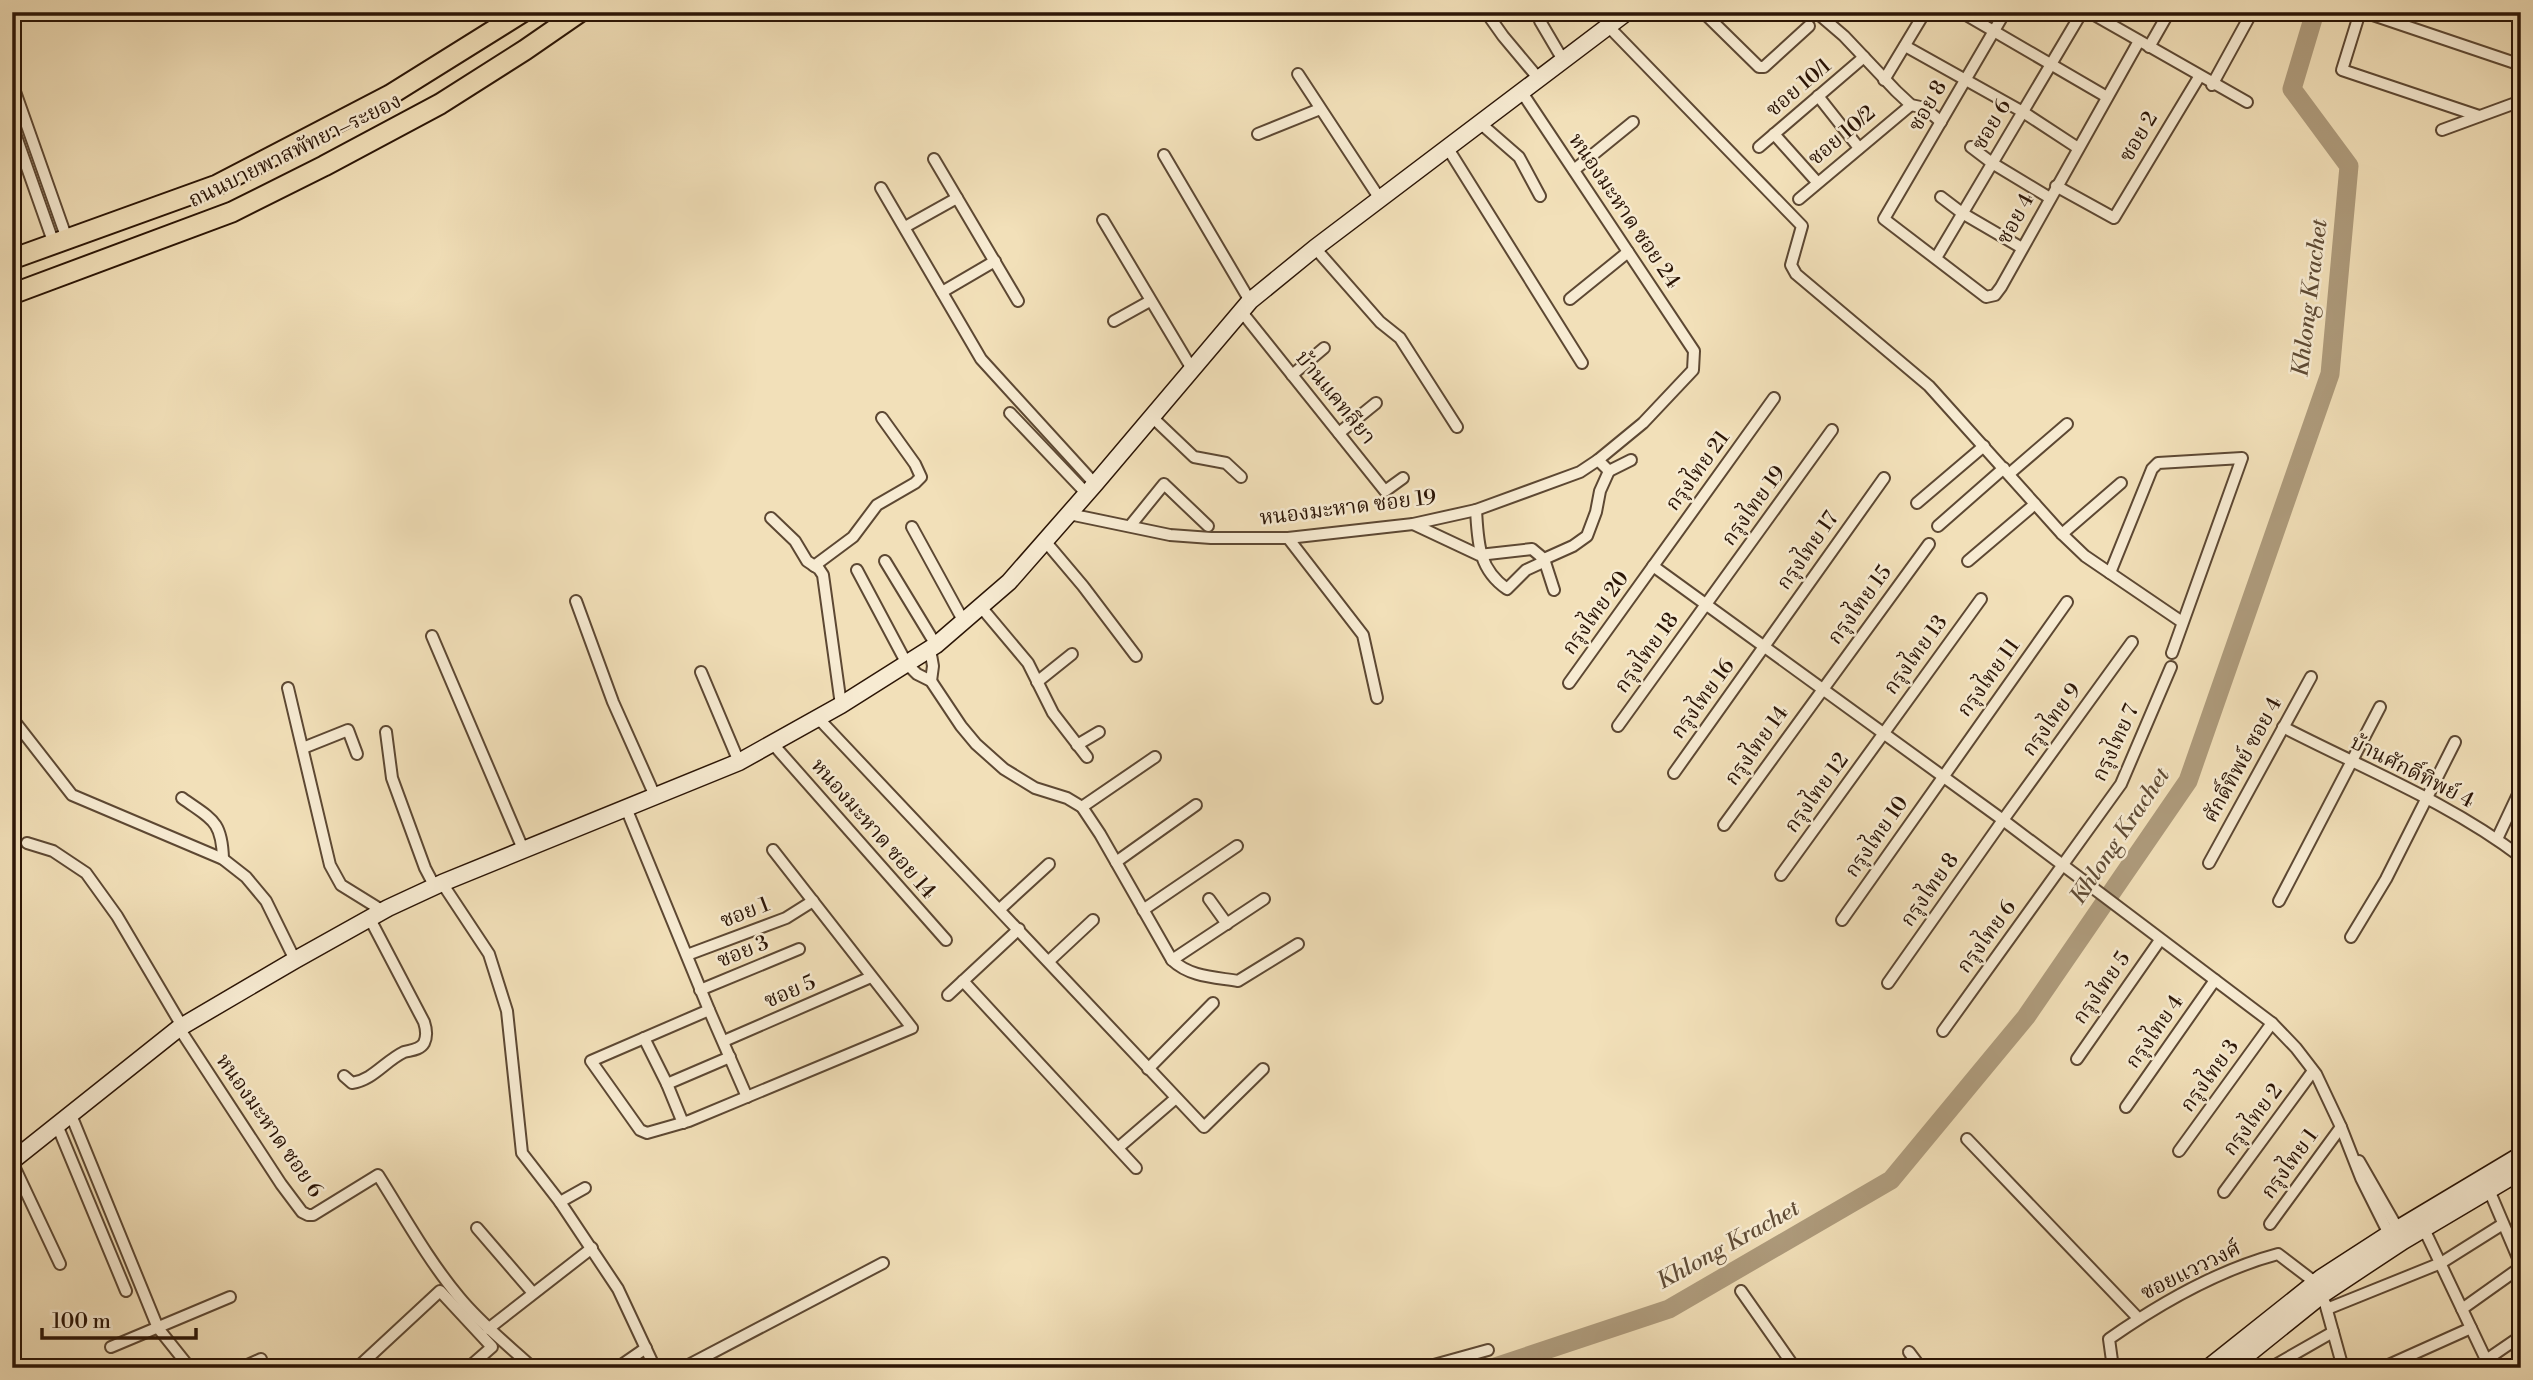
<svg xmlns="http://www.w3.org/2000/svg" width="2533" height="1380" font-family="'Libre Bodoni','Noto Serif Thai',serif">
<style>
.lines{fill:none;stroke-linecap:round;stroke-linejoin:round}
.river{stroke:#ae9b7c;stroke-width:19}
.street-casing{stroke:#5d4833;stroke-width:14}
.secondary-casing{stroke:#2b1506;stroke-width:19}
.highway-casing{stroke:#2b1506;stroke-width:23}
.street{stroke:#f7ebd2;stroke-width:10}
.secondary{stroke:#f7ebd2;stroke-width:16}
.highway{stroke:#f2e0b9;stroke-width:19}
.labels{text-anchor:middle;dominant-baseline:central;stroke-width:5;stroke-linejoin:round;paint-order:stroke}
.street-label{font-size:21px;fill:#2b1506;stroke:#f7ebd2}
.water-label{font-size:23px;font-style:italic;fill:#5f4b35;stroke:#f7ebd2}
</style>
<rect width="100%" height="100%" fill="#f2e0b9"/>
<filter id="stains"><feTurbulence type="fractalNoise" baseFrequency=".00286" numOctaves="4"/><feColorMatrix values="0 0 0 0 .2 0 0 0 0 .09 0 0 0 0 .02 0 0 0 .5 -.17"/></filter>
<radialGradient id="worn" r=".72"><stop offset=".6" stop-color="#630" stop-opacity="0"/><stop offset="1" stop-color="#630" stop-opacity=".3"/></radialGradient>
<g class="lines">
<!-- river -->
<polyline class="river" points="1492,1368 1669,1309 1891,1180 2026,1017 2188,781 2330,374 2349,166 2292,89 2315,12"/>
<!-- street casing -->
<g class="street-casing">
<g id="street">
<polyline points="1486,12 1503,36 1539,79"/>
<polyline points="1703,12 1759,67 1764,67 1809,26"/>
<polyline points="1816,12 1844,36 1896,91 1911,105 1925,108 1941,122"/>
<polyline points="1961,12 2107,97"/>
<polyline points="2005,12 1884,219 1986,297 1995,295 2001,287 2139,41"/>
<polyline points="2089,12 2247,102"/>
<polyline points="2360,12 2342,70 2479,116"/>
<polyline points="2364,12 2521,65"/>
<polyline points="1540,21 1563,60"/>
<polyline points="1608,26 1802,226 1791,265 1796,274 1929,386 2062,534 2085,556 2182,622"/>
<polyline points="1905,46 2023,112 2078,148"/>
<polyline points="2149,47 2169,12"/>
<polyline points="1298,74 1380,199"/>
<polyline points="1884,80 1925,12"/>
<polyline points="12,83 67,239"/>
<polyline points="2212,85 2252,12"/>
<polyline points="1818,96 1859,148"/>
<polyline points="1480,123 1519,157 1540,196"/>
<polyline points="12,125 54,244"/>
<polyline points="2442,130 2521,101"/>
<polyline points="1258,134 1320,109"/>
<polyline points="1774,134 1817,182"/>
<polyline points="1447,147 1582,363"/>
<polyline points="1759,147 1864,57"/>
<polyline points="1971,147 1992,163 2050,198"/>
<polyline points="1164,155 1250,301"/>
<polyline points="934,159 1018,301"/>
<polyline points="1574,170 1633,122"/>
<polyline points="2056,186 2114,218 2199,77"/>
<polyline points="881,188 981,359 1095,484"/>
<polyline points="1941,197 1962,213 2022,248"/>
<polyline points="1799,199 1911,105"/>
<polyline points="1103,220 1192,369"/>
<polyline points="905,227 957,198"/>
<polyline points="1315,248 1380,322 1400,338 1457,427"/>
<polyline points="1936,258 2082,12"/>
<polyline points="942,292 995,261"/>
<polyline points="1570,299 1628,252"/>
<polyline points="1241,311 1385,491 1403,478"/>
<polyline points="1114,321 1150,301"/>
<polyline points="1292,375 1324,348"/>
<polyline points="1010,413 1087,494"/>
<polyline points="1152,417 1194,457 1226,463 1241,477"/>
<polyline points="1339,433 1376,403"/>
<polyline points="1609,471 1631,460"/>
<polyline points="2009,474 2067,424"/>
<polyline points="1917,503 1984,446"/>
<path d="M1476,510C1478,542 1478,569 1507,589L1526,570L1539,564L1544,559L1554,590"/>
<polyline points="1069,514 1170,535 1211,538 1288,538 1413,524 1476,510 1580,472 1598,460 1643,423 1693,370 1694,351 1521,91"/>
<polyline points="771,518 795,541 807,561 819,569 823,575 841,705"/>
<polyline points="1413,524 1479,555 1532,549 1544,559 1573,546 1587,536 1596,512 1600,491 1609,471 1598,460"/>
<polyline points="1130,526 1164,484 1208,526"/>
<polyline points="1938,526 2004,468"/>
<polyline points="912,527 964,622"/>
<polyline points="2062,534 2121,483"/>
<polyline points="1288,538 1363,635 1377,698"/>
<polyline points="1045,541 1083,586 1136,656"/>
<polyline points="885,561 936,645"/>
<polyline points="1968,561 2035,504"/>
<polyline points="814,566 853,537 877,505 915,483 921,477 915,464 882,418"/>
<polyline points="1653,566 2003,820 2272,1023 2296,1048 2316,1074 2341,1127 2361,1178 2389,1234"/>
<path d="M857,570L907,664L917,674L931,681L961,726L976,744L1004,769L1035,788L1067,798L1082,807L1100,834L1172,960C1190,977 1214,977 1238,981L1298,944"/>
<polyline points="2110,573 2152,469 2158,463 2242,458 2172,653"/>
<polyline points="576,601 613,702 655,796"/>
<polyline points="981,607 1028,663 1053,713 1087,757"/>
<polyline points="432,636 523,849"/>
<polyline points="930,649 933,666 931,681"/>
<polyline points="701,672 739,762"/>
<polyline points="1037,682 1072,654"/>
<polyline points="1569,683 1774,398"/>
<polyline points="288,688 330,865 341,885 383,911"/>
<polyline points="12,718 72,795 223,859 246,877 266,901 295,960"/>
<polyline points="818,718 1204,1127 1263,1069"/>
<polyline points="1618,726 1832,430"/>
<path d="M2283,727C2362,768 2449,802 2521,857"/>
<polyline points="386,732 392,778 425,868 435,887"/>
<polyline points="772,743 946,940"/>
<polyline points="1077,745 1099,732"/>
<polyline points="303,748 348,730 357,754"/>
<polyline points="1674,773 1884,478"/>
<path d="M182,798C211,819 222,820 223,859"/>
<polyline points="1082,807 1155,757"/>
<polyline points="626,808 709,1010 747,1097"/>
<polyline points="1724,825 1929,544"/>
<polyline points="2497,839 2521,788"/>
<polyline points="27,843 53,851 86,873 117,916 182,1026"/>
<polyline points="1116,862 1196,805"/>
<polyline points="2209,863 2311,677"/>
<polyline points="1781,875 1981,599"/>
<polyline points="442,883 489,954 507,1011 522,1153 560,1202 618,1289 655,1368"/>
<polyline points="1209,899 1227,924"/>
<polyline points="2279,901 2380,707"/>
<polyline points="1000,909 1049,864"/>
<polyline points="1143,910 1237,846"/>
<polyline points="1842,920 2067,602"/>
<polyline points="2351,937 2386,879 2455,742"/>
<polyline points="687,955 786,918 813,901"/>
<polyline points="1172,960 1264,899"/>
<polyline points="1049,961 1093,920"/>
<polyline points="963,981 1136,1168"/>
<polyline points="1888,983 2003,820 2132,642"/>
<polyline points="700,990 799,949"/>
<polyline points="948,995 1019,929"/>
<polyline points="709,1010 591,1061 640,1130 647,1133 689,1121 912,1028 773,850"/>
<path d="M179,1028L281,1184L302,1212L308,1215H313L378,1175C404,1216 428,1260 459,1297C481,1324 508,1345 533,1368"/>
<polyline points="1943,1031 2121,784 2171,667"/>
<polyline points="644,1038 667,1084 730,1057"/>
<polyline points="724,1041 871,977"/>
<polyline points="2077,1059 2160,940"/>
<polyline points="1148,1069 1213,1003"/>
<path d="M344,1076L352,1083C373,1080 385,1061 404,1052C411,1050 420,1050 424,1043C427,1037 426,1028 424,1022L370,919"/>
<polyline points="667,1084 683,1123"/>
<polyline points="2126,1107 2215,980"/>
<polyline points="71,1115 158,1328 190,1368"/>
<polyline points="57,1125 126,1291"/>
<polyline points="1967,1139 2138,1318"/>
<polyline points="1118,1148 1176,1098"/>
<polyline points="2179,1151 2272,1023"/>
<polyline points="2359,1161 2398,1229"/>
<polyline points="12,1162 60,1264"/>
<polyline points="2489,1190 2521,1265"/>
<polyline points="2224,1192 2313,1071"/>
<polyline points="560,1202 585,1188"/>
<polyline points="2270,1224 2341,1127"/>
<polyline points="477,1228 533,1293"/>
<polyline points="2424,1229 2490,1368"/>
<polyline points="1741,1291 1795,1368"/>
<polyline points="2325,1303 2343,1368"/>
<polyline points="2327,1309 2441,1263 2503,1224"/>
<polyline points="2462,1309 2521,1267"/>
<polyline points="488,1329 592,1248"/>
<polyline points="111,1347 230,1297"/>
<polyline points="1909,1352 1921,1368"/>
<polyline points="2486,1360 2521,1336"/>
<polyline points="12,1361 15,1368"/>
<polyline points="241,1368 261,1359"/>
<polyline points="357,1368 440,1291 492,1347 468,1368"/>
<polyline points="617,1368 646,1348"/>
<polyline points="683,1368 883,1263"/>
<polyline points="1423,1368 1488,1350"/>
<path d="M2113,1368L2109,1339C2159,1304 2218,1270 2278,1254L2316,1283"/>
<polyline points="2270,1368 2333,1332"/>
<polyline points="2382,1368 2471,1328"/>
</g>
</g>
<!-- secondary casing -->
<g class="secondary-casing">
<g id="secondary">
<polyline points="12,1161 179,1028 295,960 388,908 442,883 739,762 841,705 936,645 1009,582 1095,484 1250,301 1315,248 1627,12"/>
<polyline points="2208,1368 2321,1278 2389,1234 2521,1155"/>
<polyline points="2231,1368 2323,1294 2403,1241 2521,1171"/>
</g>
</g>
<!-- highway casing -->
<g class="highway-casing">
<g id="highway">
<polyline points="12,259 217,185 390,95 523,12"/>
<polyline points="12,294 232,212 324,166 440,104 525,50 580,12"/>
</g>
</g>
<!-- street -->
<use href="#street" class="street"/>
<!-- secondary -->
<use href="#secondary" class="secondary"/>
<!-- highway -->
<use href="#highway" class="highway"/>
</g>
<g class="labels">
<!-- street labels -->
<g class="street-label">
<text transform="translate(1799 88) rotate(-40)">ซอย 10/1</text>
<text transform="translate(1928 106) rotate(-60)">ซอย 8</text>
<text transform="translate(1992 125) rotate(-59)">ซอย 6</text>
<text transform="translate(1842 136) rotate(-40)">ซอย 10/2</text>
<text transform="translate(2139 137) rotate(-59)">ซอย 2</text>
<text transform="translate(295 151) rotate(-26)">ถนนบายพาสพัทยา–ระยอง</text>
<text transform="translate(1624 211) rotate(56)">หนองมะหาด ซอย 24</text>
<text transform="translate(2016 219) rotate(-61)">ซอย 4</text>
<text transform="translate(1335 398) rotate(51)">บ้านแคทลียา</text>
<text transform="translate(1698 471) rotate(-54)">กรุงไทย 21</text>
<text transform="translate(1754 506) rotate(-54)">กรุงไทย 19</text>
<text transform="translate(1348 508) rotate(-7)">หนองมะหาด ซอย 19</text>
<text transform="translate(1808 551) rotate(-55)">กรุงไทย 17</text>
<text transform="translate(1860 605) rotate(-54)">กรุงไทย 15</text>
<text transform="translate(1596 613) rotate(-54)">กรุงไทย 20</text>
<text transform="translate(1647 653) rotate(-54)">กรุงไทย 18</text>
<text transform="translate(1916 655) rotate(-54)">กรุงไทย 13</text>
<text transform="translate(1989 678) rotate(-54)">กรุงไทย 11</text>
<text transform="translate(1703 699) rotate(-54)">กรุงไทย 16</text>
<text transform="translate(2052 720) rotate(-54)">กรุงไทย 9</text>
<text transform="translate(2116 743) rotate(-65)">กรุงไทย 7</text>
<text transform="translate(1757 746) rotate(-54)">กรุงไทย 14</text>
<text transform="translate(2243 760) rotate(-61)">ศักดิ์ทิพย์ ซอย 4</text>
<text transform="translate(2412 772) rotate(27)">บ้านศักดิ์ทิพย์ 4</text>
<text transform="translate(1817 793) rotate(-54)">กรุงไทย 12</text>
<text transform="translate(873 829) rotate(49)">หนองมะหาด ซอย 14</text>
<text transform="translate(1877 837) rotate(-55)">กรุงไทย 10</text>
<text transform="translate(1930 890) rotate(-55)">กรุงไทย 8</text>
<text transform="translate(745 913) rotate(-21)">ซอย 1</text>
<text transform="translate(1987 937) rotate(-54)">กรุงไทย 6</text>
<text transform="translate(743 952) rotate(-22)">ซอย 3</text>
<text transform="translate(2102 988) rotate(-55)">กรุงไทย 5</text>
<text transform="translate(790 992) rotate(-23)">ซอย 5</text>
<text transform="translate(2155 1032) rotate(-55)">กรุงไทย 4</text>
<text transform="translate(2210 1076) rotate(-54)">กรุงไทย 3</text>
<text transform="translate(2253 1120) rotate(-53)">กรุงไทย 2</text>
<text transform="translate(269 1126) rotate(55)">หนองมะหาด ซอย 6</text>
<text transform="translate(2290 1164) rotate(-54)">กรุงไทย 1</text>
<text transform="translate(2191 1271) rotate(-26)">ซอยแวววงศ์</text>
</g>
<!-- water labels -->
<g class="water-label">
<text transform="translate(2310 298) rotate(-83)">Khlong Krachet</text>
<text transform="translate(2120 836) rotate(-56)">Khlong Krachet</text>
<text transform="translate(1728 1245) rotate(-29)">Khlong Krachet</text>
</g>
</g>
<!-- margin -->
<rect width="2533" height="1380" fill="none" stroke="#f2e0b9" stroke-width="42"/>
<rect x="14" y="14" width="2505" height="1352" fill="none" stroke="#2b1506" stroke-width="3.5"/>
<rect x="21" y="21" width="2491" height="1338" fill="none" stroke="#2b1506" stroke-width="2"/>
<!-- scale -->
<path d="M42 1328v10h154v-10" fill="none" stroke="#2b1506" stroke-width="3.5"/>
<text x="52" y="1328" font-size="21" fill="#2b1506" stroke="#f7ebd2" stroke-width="5" paint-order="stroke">100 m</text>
<rect width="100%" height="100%" filter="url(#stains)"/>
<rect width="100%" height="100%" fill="url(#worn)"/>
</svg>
